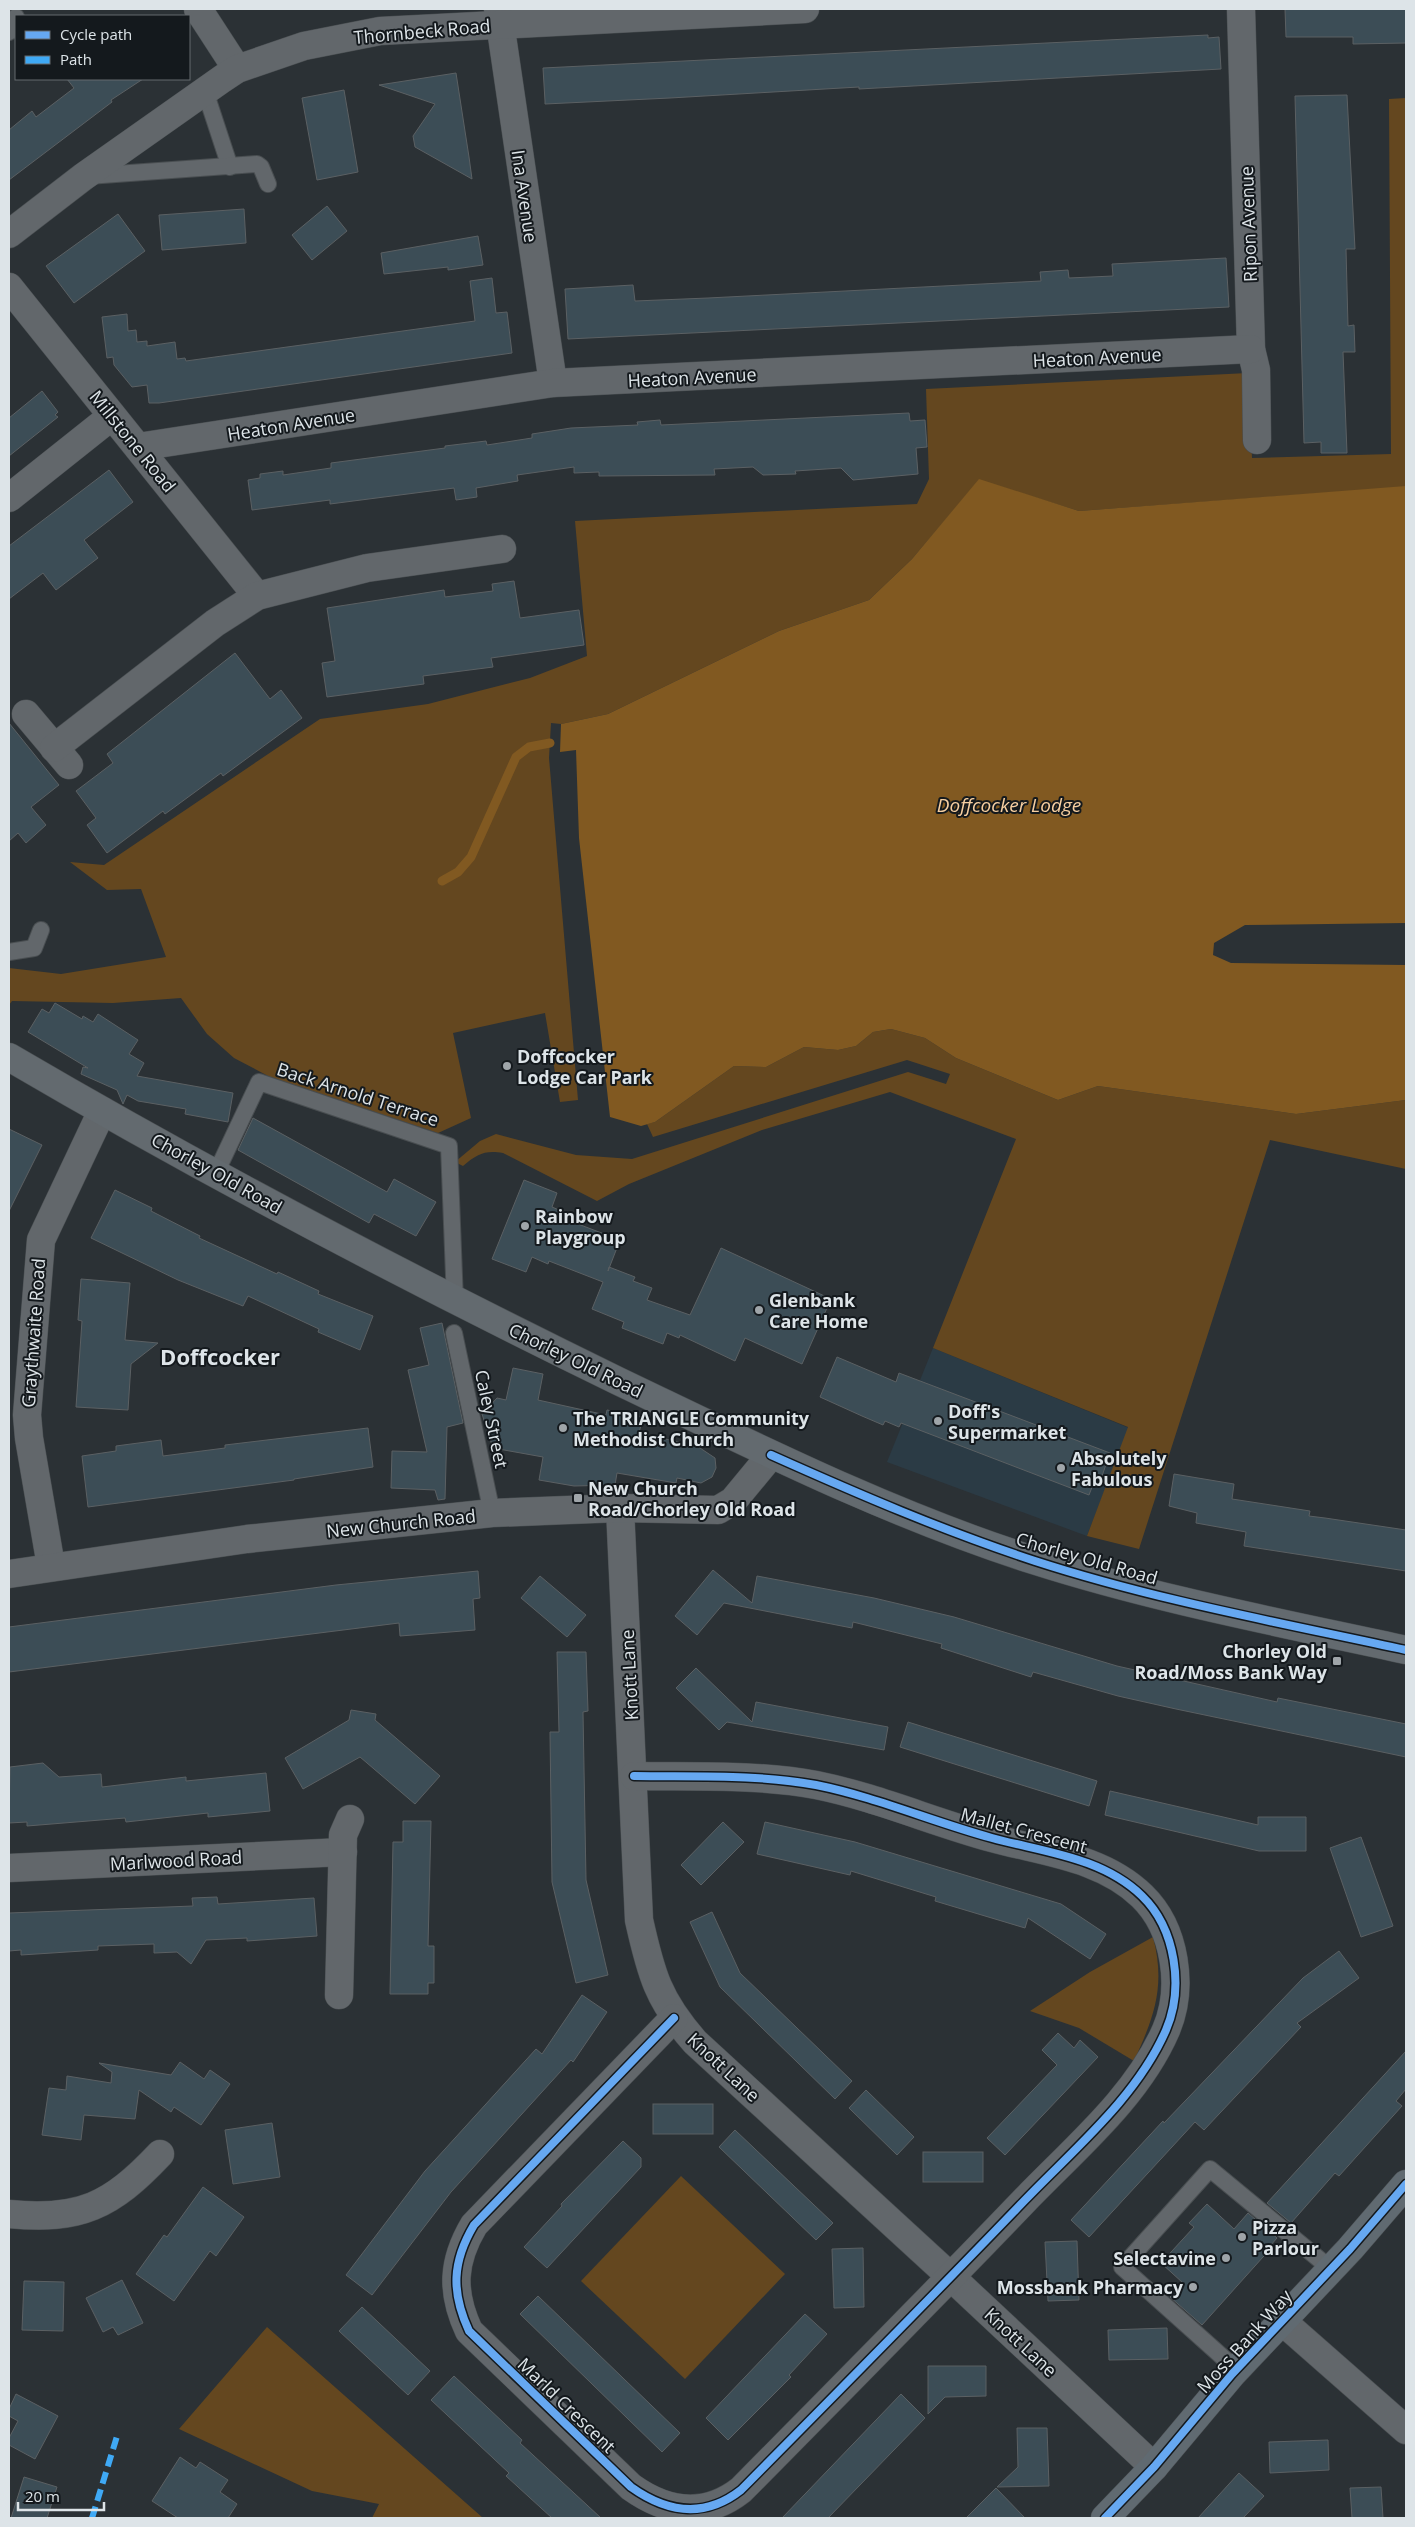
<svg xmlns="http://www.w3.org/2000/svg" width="1415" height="2527" font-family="'Open Sans',sans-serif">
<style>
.built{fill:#2b3b45}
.green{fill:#64471f}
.water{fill:#815921}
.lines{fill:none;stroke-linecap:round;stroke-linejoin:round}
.stream{stroke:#815921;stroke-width:9}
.building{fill:#3c4d56;stroke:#5b6063}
.service-casing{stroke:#494e51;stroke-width:18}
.minor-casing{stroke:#494e51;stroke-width:29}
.tertiary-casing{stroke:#494e51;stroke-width:29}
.secondary-casing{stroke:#494e51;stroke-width:29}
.trunk-casing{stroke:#494e51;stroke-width:29}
.service{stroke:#62676b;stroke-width:16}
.minor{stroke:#62676b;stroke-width:28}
.tertiary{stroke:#62676b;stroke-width:28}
.secondary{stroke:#636a6f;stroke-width:28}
.trunk{stroke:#606a71;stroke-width:28}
.quiet{stroke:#3fa9f5;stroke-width:6;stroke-dasharray:12 6;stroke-linecap:butt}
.cycleway-casing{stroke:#14191d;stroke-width:11}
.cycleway{stroke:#66a8f1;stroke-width:8}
.poi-dot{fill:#9fa5a9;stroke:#14191d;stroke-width:2}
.labels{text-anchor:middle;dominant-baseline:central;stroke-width:4;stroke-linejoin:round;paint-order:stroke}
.street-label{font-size:18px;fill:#dde4e8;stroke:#14191d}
.poi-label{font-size:18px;font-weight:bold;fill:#dde4e8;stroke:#14191d;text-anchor:start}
.water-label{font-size:19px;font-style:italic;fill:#f7cfa1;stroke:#14191d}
.district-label{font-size:22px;font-weight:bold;fill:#dde4e8;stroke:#14191d}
</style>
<rect width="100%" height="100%" fill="#2b3135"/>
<!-- built -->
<polygon class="built" points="933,1348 1129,1428 1087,1536 887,1462"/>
<!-- green -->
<g class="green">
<polygon points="1406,98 1406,487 1079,511 979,480 912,559 869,600 779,631 608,714 561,724 551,723 549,758 578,1100 560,1102 545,1013 453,1033 471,1118 438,1133 270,1077 234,1058 207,1034 181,998 113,1003 12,1001 9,1005 9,968 61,974 166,957 141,889 107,890 70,862 104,865 320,719 428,704 530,678 587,656 575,521 917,504 929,479 926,389 1248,373 1252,458 1391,454 1389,99"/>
<path d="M891,1029L925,1038L956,1058L1058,1100L1098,1086L1296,1114L1406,1100V1169L1270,1140L1139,1549L1087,1536L1128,1427L933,1348L1016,1139L890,1092L762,1130L629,1184L597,1201L503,1153C485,1150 477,1154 463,1166L455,1162L480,1141L496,1134L576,1155L632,1159L908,1072L946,1084L950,1074L907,1060L653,1137L647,1124L655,1122L734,1066L766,1067L804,1047L838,1050L856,1046L873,1032Z"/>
<path d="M1153,1937C1166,1986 1154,2017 1134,2061L1079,2028L1030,2011L1090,1972Z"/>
<polygon points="681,2176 785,2274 685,2379 581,2281"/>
<polygon points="267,2327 483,2518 372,2518 379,2504 312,2491 179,2429"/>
</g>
<!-- water -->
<polygon class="water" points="979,479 1079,511 1406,486 1406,923 1245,925 1214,943 1213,955 1231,963 1406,965 1406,1100 1296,1114 1098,1086 1058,1100 956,1058 925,1038 891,1029 873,1032 856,1046 838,1050 804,1047 766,1067 734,1066 655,1122 641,1126 610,1117 579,838 576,750 560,752 561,724 608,714 779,631 869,600 912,559"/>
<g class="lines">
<!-- stream -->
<polyline class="stream" points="442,881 458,872 471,857 516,757 529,747 550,743"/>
</g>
<!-- building -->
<g class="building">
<polygon points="1285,9 1406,9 1406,43 1353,44 1353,37 1286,37"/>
<polygon points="1208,35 1208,38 1219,37 1221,69 859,89 859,87 670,98 545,104 545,101 543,68"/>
<polygon points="456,73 469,157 472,179 415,147 413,136 435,104 379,85"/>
<polygon points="67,79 143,79 111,100 112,102 9,180 9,130 32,111 36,117 74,88"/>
<polygon points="344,90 358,172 317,180 302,98"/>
<polygon points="1347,95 1355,249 1346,249 1348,326 1354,325 1355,352 1343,352 1347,453 1321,453 1321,442 1304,443 1295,96"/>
<polygon points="327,206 347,231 312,260 292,235"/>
<polygon points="244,209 246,243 162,250 159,215"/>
<polygon points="118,214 145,251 74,303 46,266"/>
<polygon points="478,236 483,265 448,270 448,267 384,274 381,253"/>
<polygon points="1226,258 1229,307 568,339 565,289 633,285 635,301 708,298 1041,281 1040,272 1068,270 1069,278 1113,276 1112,264"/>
<polygon points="492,278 496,313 507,312 512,353 159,403 149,403 147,385 132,387 114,365 113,357 107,358 102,317 127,314 128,331 136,330 137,342 147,341 147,346 175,342 177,359 185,358 186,361 475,321 470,281"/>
<polygon points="42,391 58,412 55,415 58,417 9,456 9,418"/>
<polygon points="909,413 910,421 925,420 927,447 916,448 918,474 853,480 841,468 795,471 796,474 763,475 753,467 714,469 715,475 599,476 599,472 574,473 574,467 517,475 518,481 476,488 477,497 456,500 454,488 330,504 330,500 252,510 248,480 260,478 260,474 283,471 283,475 331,468 331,463 445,448 445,446 486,441 487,445 532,438 532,434 571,428 638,425 637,422 660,420 661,425"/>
<polygon points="109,470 133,502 84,540 98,558 56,590 43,573 9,599 9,546"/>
<polygon points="514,581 520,618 579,610 584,645 491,658 493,667 423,676 424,684 327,697 322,663 335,661 327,608 444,590 445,597 493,591 492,584"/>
<polygon points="235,653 270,699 281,690 302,718 223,776 221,773 165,814 163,811 107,853 87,825 96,818 76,791 113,763 107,754"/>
<polygon points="9,723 59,785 31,807 46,825 26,843 18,833 9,841"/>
<polygon points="55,1003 82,1019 83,1016 93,1022 98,1014 138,1040 129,1054 144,1063 137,1076 233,1093 228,1122 185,1114 186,1109 138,1101 127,1095 123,1104 117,1090 81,1074 83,1067 88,1068 28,1032 42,1009 49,1013"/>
<polygon points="253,1118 387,1192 394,1179 436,1202 416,1236 374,1214 369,1223 238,1150"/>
<polygon points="9,1129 42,1145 9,1211"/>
<polygon points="524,1180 557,1193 552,1207 580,1219 578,1224 620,1240 608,1271 609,1267 635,1277 633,1281 652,1288 647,1300 690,1315 721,1248 831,1299 802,1364 745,1338 735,1361 680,1335 679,1338 667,1333 663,1344 622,1328 624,1322 592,1309 603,1282 549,1261 548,1264 532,1257 526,1272 492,1259"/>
<polygon points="115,1190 152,1208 151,1211 200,1236 199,1238 277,1274 278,1272 319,1291 318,1294 373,1316 360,1350 318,1332 319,1329 248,1296 243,1306 178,1280 91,1238"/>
<polygon points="81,1279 130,1283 125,1340 158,1343 131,1364 128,1410 76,1407 82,1321 78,1320"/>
<polygon points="442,1323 463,1423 447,1427 445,1499 438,1500 435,1490 391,1488 392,1451 427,1452 408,1370 429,1365 420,1328"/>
<polygon points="837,1357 896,1382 899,1373 1110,1453 1102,1476 1097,1474 1089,1495 901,1423 899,1427 885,1421 883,1425 862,1416 820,1397"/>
<polygon points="513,1368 543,1374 538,1400 606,1415 607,1410 643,1417 639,1433 697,1446 715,1458 716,1468 712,1477 701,1483 677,1478 676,1483 617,1473 615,1485 574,1486 539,1480 543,1457 493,1448 482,1414 497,1398 506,1400"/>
<polygon points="368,1428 373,1467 294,1479 294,1480 88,1507 82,1456 116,1451 116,1446 161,1440 163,1456 225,1448 225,1445"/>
<polygon points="1174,1474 1234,1484 1232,1499 1310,1511 1309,1516 1325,1518 1406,1530 1406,1571 1244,1546 1246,1532 1196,1523 1197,1513 1169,1506"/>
<polygon points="713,1570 752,1603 757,1576 874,1598 954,1617 1117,1666 1277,1702 1278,1698 1406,1724 1406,1757 1176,1709 1118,1696 1033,1672 1031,1677 941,1648 942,1644 853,1622 852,1628 724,1603 697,1635 675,1616"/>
<polygon points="478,1571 480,1598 473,1599 475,1630 400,1636 399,1623 9,1672 9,1627 336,1585"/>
<polygon points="540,1576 586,1615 567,1637 521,1598"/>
<polygon points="557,1652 586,1652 588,1711 583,1712 586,1880 608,1975 576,1983 552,1882 550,1732 559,1732"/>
<polygon points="696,1668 752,1722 756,1702 888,1727 884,1750 727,1722 719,1730 676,1688"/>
<polygon points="351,1710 376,1714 375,1720 440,1776 415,1804 360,1757 303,1789 285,1758 349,1720"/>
<polygon points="908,1722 1097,1781 1089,1806 900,1747"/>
<polygon points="43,1763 59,1777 101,1774 102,1787 186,1777 186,1781 266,1773 270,1811 208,1817 208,1813 126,1822 125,1818 27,1826 27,1822 9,1823 10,1767"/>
<polygon points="1110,1791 1258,1825 1258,1817 1306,1817 1306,1851 1259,1851 1105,1815"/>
<polygon points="403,1821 431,1821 428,1946 434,1946 434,1983 428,1983 428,1994 390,1994 393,1842 403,1842"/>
<polygon points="723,1822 744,1842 701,1885 681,1865"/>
<polygon points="765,1822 855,1842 1061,1904 1106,1934 1090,1959 1028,1918 1025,1928 935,1901 936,1897 851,1871 850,1875 757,1854"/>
<polygon points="1361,1837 1393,1926 1361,1937 1330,1848"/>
<polygon points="217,1897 218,1904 314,1898 317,1936 247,1941 247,1938 206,1940 191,1964 177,1952 154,1953 154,1944 98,1946 98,1950 21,1955 21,1950 9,1951 9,1913 193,1906 192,1898"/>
<polygon points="712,1912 740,1973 852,2081 835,2099 720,1987 690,1922"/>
<polygon points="1339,1951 1359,1978 1297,2023 1301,2027 1204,2130 1195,2122 1089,2237 1071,2220 1163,2121 1164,2123 1303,1978"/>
<polygon points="582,1995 607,2012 573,2062 571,2060 451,2192 372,2295 346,2275 425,2171 536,2049 542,2054"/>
<polygon points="1058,2033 1074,2048 1080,2040 1098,2057 1005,2155 987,2138 1057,2065 1042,2050"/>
<polygon points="1406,2051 1406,2089 1396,2101 1402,2106 1339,2176 1335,2173 1291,2223 1267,2203"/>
<polygon points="180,2062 204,2079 210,2070 230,2084 201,2125 174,2107 171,2112 139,2090 135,2119 84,2115 81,2140 42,2135 49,2088 66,2090 67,2076 111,2083 112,2072 99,2063 171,2075"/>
<polygon points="866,2090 914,2137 897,2155 849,2108"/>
<rect x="653" y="2104" width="60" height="30"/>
<polygon points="272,2123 280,2177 233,2184 225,2130"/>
<polygon points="735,2130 833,2223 816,2240 719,2147"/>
<polygon points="623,2141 641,2158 641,2167 547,2268 524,2247 562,2206 561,2204"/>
<rect x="923" y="2152" width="60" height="30"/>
<polygon points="203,2187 244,2217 216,2256 210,2251 174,2301 136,2274 164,2235 167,2237"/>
<polygon points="1207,2204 1234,2229 1248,2213 1277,2238 1270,2246 1272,2247 1202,2325 1170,2297 1183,2283 1161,2263 1194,2227 1189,2223"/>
<polygon points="1077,2241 1079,2300 1048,2301 1045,2242"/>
<polygon points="863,2248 864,2307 834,2308 832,2249"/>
<polygon points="122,2280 143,2323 118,2335 113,2327 103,2332 86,2298"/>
<polygon points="24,2281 64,2282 63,2331 22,2330"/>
<polygon points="538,2296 680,2433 662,2452 520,2314"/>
<polygon points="362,2307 430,2371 408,2395 339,2331"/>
<polygon points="805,2314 827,2334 789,2375 791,2377 728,2440 706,2418"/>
<polygon points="1167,2328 1168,2359 1109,2360 1108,2330"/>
<polygon points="928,2366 986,2366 986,2396 945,2397 928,2414"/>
<polygon points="454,2376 522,2440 520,2443 601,2518 552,2518 506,2476 509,2473 431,2400"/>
<polygon points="16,2394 58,2416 35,2459 9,2445 9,2438 18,2421 9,2416 9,2409"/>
<polygon points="901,2394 925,2418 828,2518 782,2518"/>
<polygon points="1017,2428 1047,2428 1049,2486 997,2487 1018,2467"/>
<polygon points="1328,2440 1329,2470 1270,2473 1269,2442"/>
<polygon points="180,2457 196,2468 200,2462 228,2480 220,2492 237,2504 228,2518 178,2518 152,2501"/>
<polygon points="1239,2473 1264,2496 1243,2518 1198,2518"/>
<polygon points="24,2477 57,2487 47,2518 11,2518"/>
<polygon points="1381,2487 1383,2518 1352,2518 1350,2488"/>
<polygon points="996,2488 1025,2518 966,2518"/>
</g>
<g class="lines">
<!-- service casing -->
<g class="service-casing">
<g id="service">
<polyline points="9,32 16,17"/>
<polyline points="205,91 230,167"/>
<polyline points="88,176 257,164 261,167 268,184"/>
<polyline points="9,952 34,948 41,930"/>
<polyline points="216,1173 259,1082 449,1146 455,1302"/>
<polyline points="454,1333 492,1513"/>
<polyline points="1237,2370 1122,2267 1210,2169 1331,2269"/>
</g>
</g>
<!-- minor casing -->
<g class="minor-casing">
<g id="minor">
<polyline points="198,9 237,69"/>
<polyline points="498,9 553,383"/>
<polyline points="1241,9 1251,349 1256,370 1257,440"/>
<polyline points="9,234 83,177 222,79 237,69 304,46 380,31 805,9"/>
<polyline points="9,287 257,596"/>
<polyline points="138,447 553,383 1251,349"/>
<polyline points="9,498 112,416"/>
<polyline points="26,714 69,765"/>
<polyline points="54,748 215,623 257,596 367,568 502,549"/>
<path d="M620,1508L639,1920C651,1974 658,2000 695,2042L951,2277L1154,2467"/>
<polyline points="51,1566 29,1438 27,1415 41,1240 102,1111"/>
<path d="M634,1776C694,1777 757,1774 816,1785C876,1797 933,1822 992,1838C1043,1852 1102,1857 1142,1896C1176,1929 1184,1988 1166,2030C1137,2097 1074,2149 1025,2200C931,2298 836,2394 741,2490C704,2519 666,2512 631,2487L469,2331C451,2292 452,2262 474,2225L674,2018"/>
<polyline points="9,1868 343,1852"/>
<polyline points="339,1995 343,1835 350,1819"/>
<path d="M9,2214C80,2221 111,2206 160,2154"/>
<polyline points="1282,2321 1406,2430"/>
</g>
</g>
<!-- tertiary casing -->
<g class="tertiary-casing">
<polyline id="tertiary" points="9,1574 247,1539 492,1513 620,1508 718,1510 733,1501 771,1455"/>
</g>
<!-- secondary casing -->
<g class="secondary-casing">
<path id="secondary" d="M9,1057C207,1173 411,1280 618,1381C754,1446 889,1514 1033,1560C1155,1599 1282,1623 1406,1650"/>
</g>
<!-- trunk casing -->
<g class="trunk-casing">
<polyline id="trunk" points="1105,2518 1154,2467 1232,2374 1350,2249 1406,2184"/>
</g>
<!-- service -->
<use href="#service" class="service"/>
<!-- minor -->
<use href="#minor" class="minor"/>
<!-- tertiary -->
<use href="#tertiary" class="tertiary"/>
<!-- secondary -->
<use href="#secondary" class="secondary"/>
<!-- trunk -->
<use href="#trunk" class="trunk"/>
<!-- quiet -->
<polyline class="quiet" points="92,2518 118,2433"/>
<!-- cycleway casing -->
<g class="cycleway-casing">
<g id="cycleway">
<path d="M771,1455C858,1494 944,1531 1035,1561C1155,1600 1282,1623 1406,1650"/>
<path d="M634,1776C694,1777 757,1774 816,1785C876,1797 933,1822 992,1838C1043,1852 1102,1857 1142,1896C1176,1929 1184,1988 1166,2030C1137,2097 1074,2149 1025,2200C931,2298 836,2394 741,2490C704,2519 666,2512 631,2487L469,2331C451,2292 452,2262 474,2225L674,2018"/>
<polyline points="1105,2518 1154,2467 1232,2374 1350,2249 1406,2184"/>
</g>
</g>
<!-- cycleway -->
<use href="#cycleway" class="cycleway"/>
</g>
<!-- markers -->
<g class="poi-dot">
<circle cx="507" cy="1066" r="5"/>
<circle cx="525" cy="1226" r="5"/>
<circle cx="759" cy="1310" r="5"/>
<circle cx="938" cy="1421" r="5"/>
<circle cx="563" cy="1428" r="5"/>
<circle cx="1061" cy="1468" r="5"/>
<rect x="573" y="1493" width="10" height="10" rx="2.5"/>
<rect x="1332" y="1656" width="10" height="10" rx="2.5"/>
<circle cx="1242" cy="2237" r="5"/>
<circle cx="1226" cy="2258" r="5"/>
<circle cx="1193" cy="2287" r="5"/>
</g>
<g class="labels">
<!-- street labels -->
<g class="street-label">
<text transform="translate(422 31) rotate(-5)">Thornbeck Road</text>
<text transform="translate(525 196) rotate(82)">Ina Avenue</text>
<text transform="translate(1248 224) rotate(-92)">Ripon Avenue</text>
<text transform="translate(1097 357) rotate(-3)">Heaton Avenue</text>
<text transform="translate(692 377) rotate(-3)">Heaton Avenue</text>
<text transform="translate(291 424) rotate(-9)">Heaton Avenue</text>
<text transform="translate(133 441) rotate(51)">Millstone Road</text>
<text transform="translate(358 1094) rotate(18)">Back Arnold Terrace</text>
<text transform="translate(217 1173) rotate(29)">Chorley Old Road</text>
<text transform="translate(33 1333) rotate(-86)">Graythwaite Road</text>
<text transform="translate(576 1360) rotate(26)">Chorley Old Road</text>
<text transform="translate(492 1419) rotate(78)">Caley Street</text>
<text transform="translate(401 1523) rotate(-6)">New Church Road</text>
<text transform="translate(1087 1558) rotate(16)">Chorley Old Road</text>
<text transform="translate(629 1675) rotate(-93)">Knott Lane</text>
<text transform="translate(1024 1830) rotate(15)">Mallet Crescent</text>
<text transform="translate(176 1860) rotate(-3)">Marlwood Road</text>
<text transform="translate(724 2067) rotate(43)">Knott Lane</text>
<text transform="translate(1244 2341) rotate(-48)">Moss Bank Way</text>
<text transform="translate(1021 2342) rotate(43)">Knott Lane</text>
<text transform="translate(567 2405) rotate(44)">Marld Crescent</text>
</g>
<!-- poi labels -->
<g class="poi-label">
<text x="517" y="1056">Doffcocker<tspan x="517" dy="21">Lodge Car Park</tspan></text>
<text x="535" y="1216">Rainbow<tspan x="535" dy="21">Playgroup</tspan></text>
<text x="769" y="1300">Glenbank<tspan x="769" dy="21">Care Home</tspan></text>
<text x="948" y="1411">Doff's<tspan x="948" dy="21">Supermarket</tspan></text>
<text x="573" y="1418">The TRIANGLE Community<tspan x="573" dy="21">Methodist Church</tspan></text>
<text x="1071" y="1458">Absolutely<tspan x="1071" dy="21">Fabulous</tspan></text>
<text x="588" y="1488">New Church<tspan x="588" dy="21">Road/Chorley Old Road</tspan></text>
<text x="1327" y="1651" text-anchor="end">Chorley Old<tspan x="1327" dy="21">Road/Moss Bank Way</tspan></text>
<text x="1252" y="2227">Pizza<tspan x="1252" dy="21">Parlour</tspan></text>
<text x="1216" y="2258" text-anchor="end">Selectavine</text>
<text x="1183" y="2287" text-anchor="end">Mossbank Pharmacy</text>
</g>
<!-- water labels -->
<g class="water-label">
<text x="1009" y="805">Doffcocker Lodge</text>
</g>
<!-- district labels -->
<g class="district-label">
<text x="220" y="1356">Doffcocker</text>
</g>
</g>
<!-- border -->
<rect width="1415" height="2527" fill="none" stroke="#dde4e8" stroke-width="20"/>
<!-- legend -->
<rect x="15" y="15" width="175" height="65" fill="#14191d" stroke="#646a6e"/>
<rect x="25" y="31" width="25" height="8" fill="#66a8f1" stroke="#646a6e"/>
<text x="60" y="40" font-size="15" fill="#dde4e8">Cycle path</text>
<rect x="25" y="56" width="25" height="8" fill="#3fa9f5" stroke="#646a6e"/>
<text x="60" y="65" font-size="15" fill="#dde4e8">Path</text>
<!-- scale -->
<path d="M18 2502v8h86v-8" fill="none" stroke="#dde4e8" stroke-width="2.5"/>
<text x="25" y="2502" font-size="15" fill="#dde4e8" stroke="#14191d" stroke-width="4" paint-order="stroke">20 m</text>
</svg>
